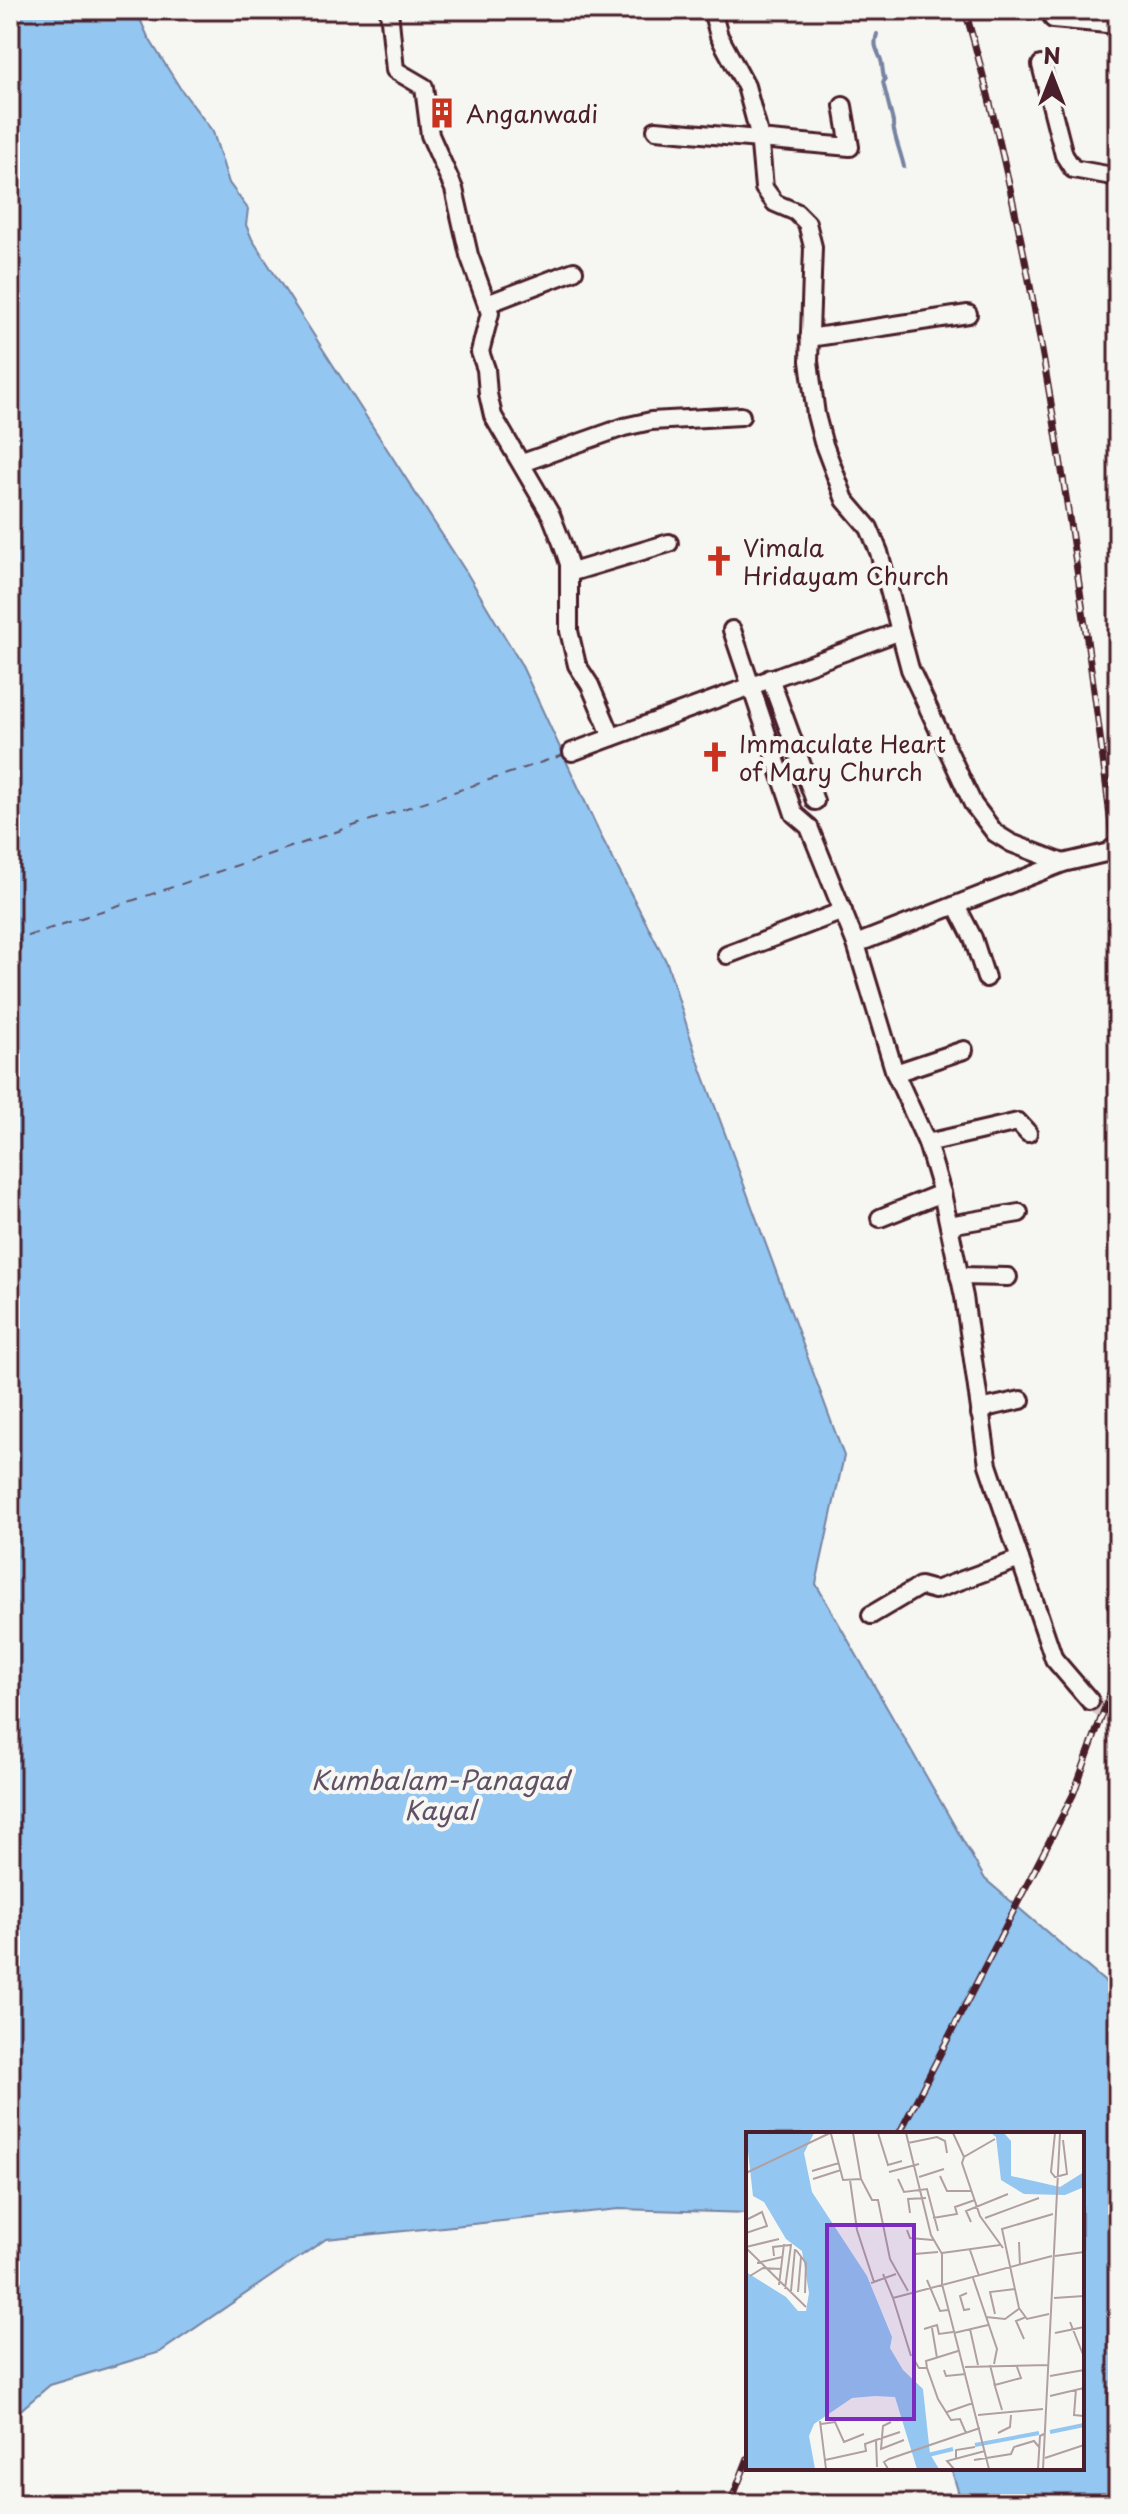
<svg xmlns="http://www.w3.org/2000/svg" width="1128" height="2514" font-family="'Playpen Sans',sans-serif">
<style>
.water{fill:#93c6f0;stroke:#7683a1;stroke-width:2}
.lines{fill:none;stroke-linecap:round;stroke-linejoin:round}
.stream{stroke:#7683a1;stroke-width:4}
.ferry{stroke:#605166;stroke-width:2;stroke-dasharray:10 8;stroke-linecap:butt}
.street-tunnel{stroke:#d4cbca;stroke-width:16;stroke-dasharray:16 8;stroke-linecap:butt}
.street-casing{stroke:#4a1f2b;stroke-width:22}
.secondary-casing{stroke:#4a1f2b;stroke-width:28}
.street{stroke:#f6f6f2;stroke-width:16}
.secondary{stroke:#f6f6f2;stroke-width:22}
.rail-casing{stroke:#4a1f2b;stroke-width:7}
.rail{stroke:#f6f6f2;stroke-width:4;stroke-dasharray:12;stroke-linecap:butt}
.labels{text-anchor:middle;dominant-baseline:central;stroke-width:8;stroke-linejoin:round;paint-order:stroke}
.poi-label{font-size:24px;fill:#4a1f2b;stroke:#f6f6f2;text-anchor:start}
.water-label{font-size:26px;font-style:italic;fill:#605166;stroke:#f6f6f2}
.inset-river{fill:none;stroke:#93c6f0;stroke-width:4}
.inset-road{fill:none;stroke:#b1a0a2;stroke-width:2}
.view{fill:#7b2cbf;fill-opacity:0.15;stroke:#7b2cbf;stroke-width:4}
.inset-edge{fill:none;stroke:#4a1f2b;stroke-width:4}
</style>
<rect width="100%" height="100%" fill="#f6f6f2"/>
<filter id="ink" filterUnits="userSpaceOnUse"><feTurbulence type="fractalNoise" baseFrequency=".0125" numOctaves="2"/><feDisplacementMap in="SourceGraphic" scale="16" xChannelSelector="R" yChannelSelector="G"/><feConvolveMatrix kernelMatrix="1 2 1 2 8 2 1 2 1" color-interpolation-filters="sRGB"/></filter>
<g filter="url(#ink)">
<!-- water -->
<polygon class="water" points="10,10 136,10 148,37 180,88 213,132 229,183 248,209 246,225 252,239 468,575 521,664 602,838 667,963 696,1055 844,1456 816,1584 985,1879 1118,1993 1118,2504 962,2504 951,2468 1082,2468 1082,2134 748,2134 748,2213 619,2209 326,2239 160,2352 50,2385 10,2419"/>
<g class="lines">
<!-- stream -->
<path class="stream" d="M877,34C873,47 877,49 881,60C883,66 882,73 885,80L883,82L893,122C892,131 902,156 904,167"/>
<!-- ferry -->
<polyline class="ferry" points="10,942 566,754"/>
<!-- street-tunnel -->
<polyline class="street-tunnel" points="1090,1701 1118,1721"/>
<!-- street casing -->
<g class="street-casing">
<g id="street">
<polyline points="389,10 395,70 424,87 430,135 454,189 469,255 490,313 480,352 486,369 488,394 493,416 551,515 562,543 569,564 569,631 577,665 590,685 612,737"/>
<polyline points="712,10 719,36 746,86 759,134 764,188 775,203 796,212 807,223 813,247 809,361 816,415 823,442 845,500 869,528 879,552 910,669 973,804 995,833 1011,843 1063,863"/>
<polyline points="1053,19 1118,25"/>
<polyline points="1041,65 1064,155 1073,169 1118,177"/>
<polyline points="656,130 850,147 843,106"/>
<polyline points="487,304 574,271"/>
<polyline points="809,338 968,314"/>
<polyline points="522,463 624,427 651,421 741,416"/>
<polyline points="569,573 669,543"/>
<polyline points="732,630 794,814 809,827 856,944"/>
<polyline points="770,678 815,801"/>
<polyline points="572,752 898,632"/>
<polyline points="956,905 973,938 986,978"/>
<polyline points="727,955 843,911"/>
<polyline points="895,1073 964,1050"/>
<polyline points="927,1143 1018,1122 1028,1133"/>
<polyline points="880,1218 942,1193"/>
<polyline points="949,1225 1019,1213"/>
<polyline points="959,1276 1008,1277"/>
<polyline points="980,1414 989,1407 1021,1400"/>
<polyline points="871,1615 920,1586 935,1590 1020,1559"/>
<polyline points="1090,1701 1054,1659 988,1465 964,1297 942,1193 927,1143 895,1073 856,944 1063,863 1114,851"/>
</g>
</g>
<!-- secondary casing -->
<g class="secondary-casing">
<polyline id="secondary" points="1114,851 1118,852"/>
</g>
<!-- street -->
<use href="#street" class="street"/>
<!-- secondary -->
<use href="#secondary" class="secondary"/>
<!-- rail casing -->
<g class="rail-casing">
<g id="rail">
<path d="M965,10C1011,169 1041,333 1066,497C1086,627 1104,757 1118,888"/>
<polyline points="899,2134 1073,1795 1118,1672"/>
<polyline points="730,2504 748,2458"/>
</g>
</g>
<!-- rail -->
<use href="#rail" class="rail"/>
</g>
</g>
<!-- icons -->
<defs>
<g id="building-bare" transform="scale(2.4)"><path d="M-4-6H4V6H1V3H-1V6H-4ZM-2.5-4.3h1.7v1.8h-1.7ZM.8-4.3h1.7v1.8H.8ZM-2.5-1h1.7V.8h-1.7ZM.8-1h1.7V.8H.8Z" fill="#c8321e" stroke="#f6f6f2" stroke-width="2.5" paint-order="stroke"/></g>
<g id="church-bare" transform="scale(2.4)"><path d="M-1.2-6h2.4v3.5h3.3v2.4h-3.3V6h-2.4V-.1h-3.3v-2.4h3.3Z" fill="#c8321e" stroke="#f6f6f2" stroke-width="2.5" paint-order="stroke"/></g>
</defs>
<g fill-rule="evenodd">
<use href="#building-bare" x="442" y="113"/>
<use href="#church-bare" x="719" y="561"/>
<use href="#church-bare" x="715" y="757"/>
</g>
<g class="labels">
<!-- poi labels -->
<g class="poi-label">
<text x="466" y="113">Anganwadi</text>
<text x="743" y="547">Vimala<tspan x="743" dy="28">Hridayam Church</tspan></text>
<text x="739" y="743">Immaculate Heart<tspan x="739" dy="28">of Mary Church</tspan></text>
</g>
<!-- water labels -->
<g class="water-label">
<text x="440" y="1779">Kumbalam-Panagad<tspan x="440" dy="30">Kayal</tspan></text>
</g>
</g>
<!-- overview -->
<g transform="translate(746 2132)">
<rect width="338" height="338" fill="#f6f6f2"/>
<path d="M0,1H68L58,21L66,60L121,144L146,205L144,216L157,238L177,257L184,322L193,337H171L149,265L129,264L106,266L68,292L63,304L69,337H0V140L40,165L52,179H60L63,161L56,119L40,107L18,70L7,64ZM245,1H258L265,9V44L314,55L338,40V55L319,63L278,62L255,48L250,5Z" fill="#93c6f0"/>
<path class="inset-river" d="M62,173L124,152M63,176L76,285M304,300L338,293M229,313L293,301M182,323L207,317"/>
<path class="inset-road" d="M107,1L115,47L126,68H132L144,127L162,159M132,1L142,33L156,29M160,1L185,103L196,122V152L243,337M207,1L218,25M309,1L305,40L309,45L321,42L317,8M85,2L97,48L115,47M249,7L218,25L216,31L234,84L257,116M162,11L191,5L199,9L201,21M66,39L93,31M143,40L173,32M0,41L84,1M194,44L201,59H225M173,45L198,37M67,47L95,38M152,47L158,60L181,57L192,99M104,48L111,98L128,150M164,81L162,67L180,66M187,86L211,82L209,75L229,68M239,86L293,66M0,88L16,80L21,94L0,101M225,90L220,79L262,62M161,98L164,106L187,108M273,110L274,134M0,115L33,107M0,116L60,175M50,118L60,131L59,161M224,118L233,144M196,121L254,113M28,124L27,115L45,113L39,157M309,124L338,120M11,131L36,125M137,142L147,166M168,143L169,122L192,120M4,144L17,136L35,137M227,146L251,217L248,232M181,148L194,179L202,178M125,151L150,142M33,153L38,112M45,159L49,117M52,160L55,125M221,161L214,164L218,178L224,177M308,166L338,164M249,182L244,160L269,157M303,182L281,187L273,176L256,97L307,82M240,185L259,187L274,176M324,190L338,225M186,196L191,226M178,197L191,193L193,202L207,200M224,197L232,233M208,201L242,193M309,201L338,195M278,207L270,189L280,185M165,224L147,166L306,124M167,226L173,236H181L192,267L205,288L214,287L220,301M244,233L249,253L275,246L271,235M219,235L302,233M181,236L180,229L212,219M198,238L200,244L220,242M304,244L338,238M248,251L256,278M330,257L328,283L338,284M304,264L338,256M201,280L227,271M232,283L297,277M74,289L80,337M145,290L137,294L135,317L158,308M75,292L89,290L98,310L118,302M252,301L264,295L265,283M299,326L338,313M210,327V318L229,315M79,328L120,319L119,312L130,308M228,328L265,322L268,315L288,309L293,315M131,335L130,308L154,300M142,337L138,330L143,327L234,296M208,337L201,329L239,319M292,337L294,304L298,302M297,337L314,1"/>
<path class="view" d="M81,93H168V287H81Z"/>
<rect width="338" height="338" class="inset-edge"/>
</g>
<!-- margin -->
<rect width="1128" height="2514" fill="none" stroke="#f6f6f2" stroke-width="40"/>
<rect x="20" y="20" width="1088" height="2474" fill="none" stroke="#4a1f2b" stroke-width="3" filter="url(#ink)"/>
<!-- north arrow -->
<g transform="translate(1052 76)" stroke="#f6f6f2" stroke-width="6" paint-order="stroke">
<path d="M0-6L14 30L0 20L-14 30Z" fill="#4a1f2b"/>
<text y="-12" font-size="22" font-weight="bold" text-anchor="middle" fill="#4a1f2b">N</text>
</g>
</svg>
